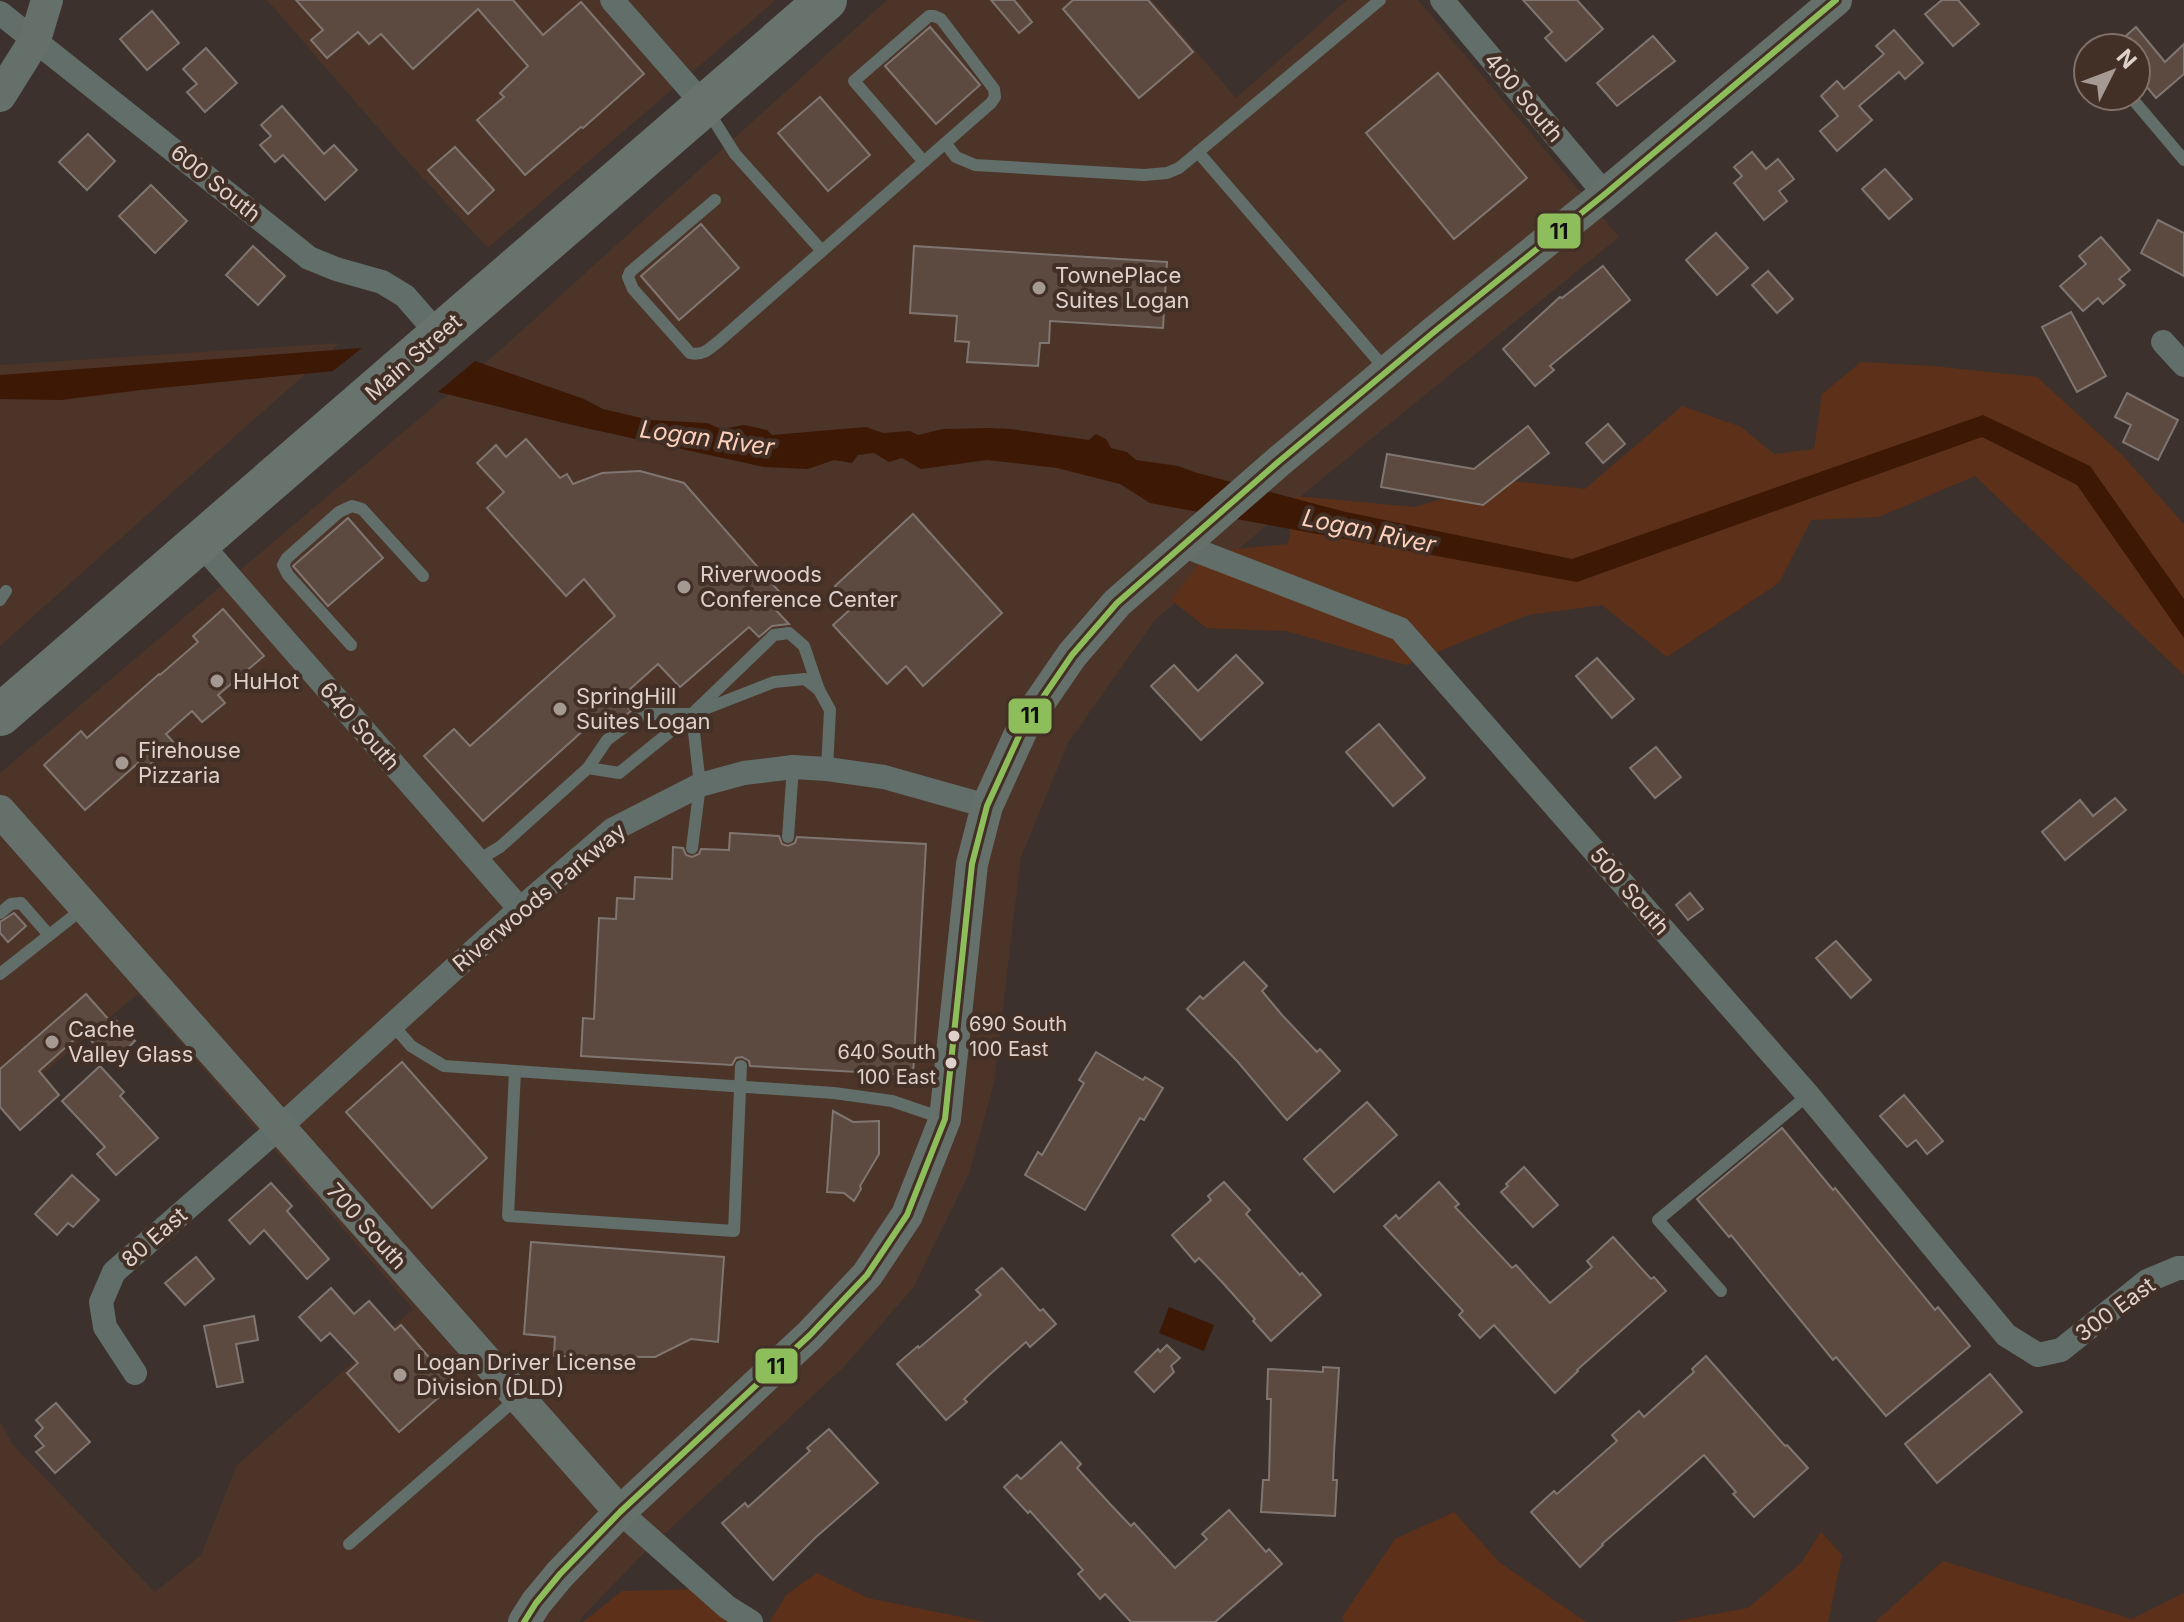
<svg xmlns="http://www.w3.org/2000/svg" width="2184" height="1622" font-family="Inter,sans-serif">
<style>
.built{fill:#4c3429}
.green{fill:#5d3119}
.water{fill:#3d1805}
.building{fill:#5c493f;stroke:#807671;stroke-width:2}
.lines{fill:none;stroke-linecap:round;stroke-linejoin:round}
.lane{stroke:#626e69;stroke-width:12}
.street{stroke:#626e69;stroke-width:24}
.secondary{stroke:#65706b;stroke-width:32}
.highway{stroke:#68736d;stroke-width:42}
.bus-1-casing{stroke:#422f26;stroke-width:12}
.bus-1{stroke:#8ebe5b;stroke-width:6}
.poi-dot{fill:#a59993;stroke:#422f26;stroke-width:3}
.bus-dot{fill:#ded1cb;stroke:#422f26;stroke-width:3}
.labels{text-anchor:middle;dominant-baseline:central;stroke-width:8;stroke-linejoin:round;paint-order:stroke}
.bus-label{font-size:20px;fill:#ded1cb;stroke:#422f26;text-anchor:start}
.street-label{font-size:22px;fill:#ded1cb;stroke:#422f26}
.poi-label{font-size:22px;fill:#ded1cb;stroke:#422f26;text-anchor:start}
.water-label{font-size:24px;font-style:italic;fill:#fcd0ba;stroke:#422f26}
.line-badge{stroke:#422f26;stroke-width:3}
.pale-badge-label{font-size:22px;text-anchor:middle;font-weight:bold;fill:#111}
</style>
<rect width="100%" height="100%" fill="#3c312c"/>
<!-- built -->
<g class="built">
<polygon points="267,0 776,0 488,248 397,150"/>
<polygon points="887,0 1153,0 1236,98 1347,0 1418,0 1619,237 1306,492 1155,620 1068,743 1021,857 994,1083 969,1174 913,1288 845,1366 643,1554 582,1617 580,1622 0,1622 0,1421 13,1445 155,1592 201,1555 237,1465 413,1309 138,994 0,1109 0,773 498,352"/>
<polygon points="340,343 0,646 0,365"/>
</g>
<!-- green -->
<g class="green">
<polygon points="1861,362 1933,366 2037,377 2122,455 2184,524 2184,675 1975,476 1879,517 1811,520 1779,583 1667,657 1602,605 1528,615 1406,665 1286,631 1207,628 1171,600 1208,552 1288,544 1295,496 1415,507 1504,480 1585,489 1682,406 1741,427 1774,454 1814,449 1822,394"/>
<polygon points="1454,1512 1499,1562 1586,1622 1344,1622 1342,1617 1395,1539"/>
<polygon points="1821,1532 1842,1555 1828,1622 1671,1622 1748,1608 1801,1563"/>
<polygon points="1943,1561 2132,1619 2184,1593 2184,1622 1875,1622"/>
<polygon points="817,1573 868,1598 985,1622 770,1622 786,1595"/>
<polygon points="699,1589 760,1622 583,1622 622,1591"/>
</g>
<!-- water -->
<g class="water">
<polygon points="362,348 333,371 141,390 61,400 0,399 0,375"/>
<polygon points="475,361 584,399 603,409 650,420 707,423 721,429 744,425 767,430 772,435 866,427 883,433 910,431 918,435 943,429 989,428 1010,429 1089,440 1096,434 1106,439 1111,448 1127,452 1136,460 1178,466 1197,473 1346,512 1572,559 1983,415 2090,466 2184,599 2184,638 2077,485 1982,437 1577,582 1150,503 1120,484 1057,468 987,460 921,469 902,458 889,462 874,453 858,455 852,463 834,460 808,469 764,467 581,427 438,392"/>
<polygon points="1169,1307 1214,1325 1204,1351 1159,1333"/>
</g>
<!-- building -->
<g class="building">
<polygon points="296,0 513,0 543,35 581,2 644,74 583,128 581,127 525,175 477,120 504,97 500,93 528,66 478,9 413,69 381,34 369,44 358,32 327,58 311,40 323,30"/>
<polygon points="991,0 1014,0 1032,22 1019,33"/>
<polygon points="1073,0 1148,0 1193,52 1139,98 1063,9"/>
<polygon points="1523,0 1577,0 1603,29 1566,61 1545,38 1552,32"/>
<polygon points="1942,0 1958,0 1979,24 1953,46 1925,14"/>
<polygon points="152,11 179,43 147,70 120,39"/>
<polygon points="930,27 980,85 936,124 885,66"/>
<polygon points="2136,27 2165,62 2184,44 2184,74 2156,98 2136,74 2136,48 2112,48"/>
<polygon points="1894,30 1923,63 1905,79 1899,72 1859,106 1872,120 1837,151 1820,131 1838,116 1821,96 1837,81 1844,89 1884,54 1876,46"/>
<polygon points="1653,36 1675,61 1617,106 1597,83"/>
<polygon points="206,48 237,83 205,112 187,92 197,84 183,69"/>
<polygon points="1438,73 1527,178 1454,239 1366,133"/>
<polygon points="820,97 870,155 828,191 778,133"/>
<polygon points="282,106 324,154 334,145 357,170 325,200 283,155 275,162 260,145 271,136 261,125"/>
<polygon points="88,134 115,161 87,190 59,162"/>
<polygon points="455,147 494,190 468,214 428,170"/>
<polygon points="1752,152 1766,169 1778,159 1794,179 1779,191 1787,201 1764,220 1734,183 1742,176 1734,167"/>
<polygon points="1885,169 1912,199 1889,219 1862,189"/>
<polygon points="151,185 187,221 155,253 119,216"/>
<polygon points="2158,220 2184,233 2184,276 2141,253"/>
<polygon points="701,224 739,268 679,320 641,276"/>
<polygon points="1716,233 1748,268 1717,295 1686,260"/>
<polygon points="2101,237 2130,270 2119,279 2125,285 2103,304 2098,298 2083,311 2060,286 2086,264 2079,256"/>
<polygon points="253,246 285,276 258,305 226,275"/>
<polygon points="914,246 1167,262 1163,328 1050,321 1049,343 1040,343 1038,366 967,362 969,342 955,341 957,316 910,313"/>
<polygon points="1603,266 1630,300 1550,366 1554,370 1535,386 1503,349 1560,297 1562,298"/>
<polygon points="1768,271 1793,299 1777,313 1752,285"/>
<polygon points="2071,312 2106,376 2077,392 2042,327"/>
<polygon points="2127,393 2178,420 2158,460 2123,442 2131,425 2115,417"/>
<polygon points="1608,424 1625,444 1603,463 1586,443"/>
<polygon points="1528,426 1549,453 1483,505 1381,487 1387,454 1474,469"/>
<polygon points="526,439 560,478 567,474 573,484 602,473 640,471 684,483 783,596 772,606 789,624 772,626 759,637 749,627 680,687 658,664 620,698 631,711 606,730 596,719 483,821 424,756 454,729 470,746 615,616 584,579 566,596 487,508 504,492 477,463 496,445 506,457"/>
<polygon points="913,514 1002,613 923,686 906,666 887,684 833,625 854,606 835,586"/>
<polygon points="348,518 383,558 328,606 293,566"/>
<polygon points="223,609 264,656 218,695 225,703 202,722 192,711 166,734 174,743 144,770 138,763 85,810 44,765 81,731 87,738 159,674 160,675 198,642 193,636"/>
<polygon points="1236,655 1263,683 1201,740 1151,686 1174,665 1198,691"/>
<polygon points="1597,658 1634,699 1612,718 1576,676"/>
<polygon points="1379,724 1425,778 1393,806 1346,752"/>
<polygon points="1656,747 1681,777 1655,798 1630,768"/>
<polygon points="2115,798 2126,810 2065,860 2042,832 2080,800 2093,816"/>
<polygon points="730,833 779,836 782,844 788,846 795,843 797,837 926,844 913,1075 750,1066 749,1061 742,1057 736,1058 732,1065 581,1056 583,1018 594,1019 599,918 616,919 617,898 634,899 635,877 672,879 673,847 683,848 686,855 692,857 699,854 701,849 729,850"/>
<polygon points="1690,893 1703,909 1688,920 1676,905"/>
<polygon points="14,913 26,926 8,942 0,933 0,922"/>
<polygon points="1836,941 1871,980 1851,998 1816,958"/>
<polygon points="1244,962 1267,986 1262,991 1282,1015 1317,1052 1320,1049 1340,1071 1287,1120 1237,1061 1187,1009 1200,996 1203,999"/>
<polygon points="86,994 110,1021 114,1018 135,1041 112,1063 83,1032 39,1071 59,1095 20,1130 0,1107 0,1069"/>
<polygon points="1096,1052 1143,1080 1145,1077 1163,1088 1144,1120 1140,1118 1085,1210 1025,1175 1038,1152 1042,1155 1084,1083 1079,1080"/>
<polygon points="402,1062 487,1158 432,1208 346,1112"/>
<polygon points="100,1066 124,1092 120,1096 158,1138 116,1175 97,1154 105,1147 62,1101"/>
<polygon points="1904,1095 1943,1141 1927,1154 1916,1140 1907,1147 1880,1116"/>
<polygon points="1367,1102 1397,1135 1334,1192 1304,1159"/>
<polygon points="833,1111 853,1122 879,1121 879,1154 860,1186 861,1189 854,1201 844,1193 827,1192"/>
<polygon points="1782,1128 1833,1190 1835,1188 1935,1310 1938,1307 1970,1346 1886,1416 1836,1357 1833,1360 1731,1235 1729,1237 1697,1199"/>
<polygon points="1524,1167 1558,1205 1533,1227 1501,1192 1508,1186 1506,1184"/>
<polygon points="72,1175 99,1200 73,1227 68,1223 57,1235 35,1214"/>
<polygon points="1224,1182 1250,1210 1246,1214 1300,1275 1302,1273 1321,1295 1271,1341 1253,1321 1255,1319 1222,1282 1199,1258 1195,1262 1172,1235 1211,1200 1208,1196"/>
<polygon points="1439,1182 1459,1204 1455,1207 1512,1268 1516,1265 1550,1303 1592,1267 1587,1261 1613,1237 1651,1279 1654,1277 1666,1291 1577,1370 1578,1371 1555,1393 1494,1325 1480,1338 1459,1315 1463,1311 1384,1226 1396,1215 1399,1219"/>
<polygon points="271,1183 292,1206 287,1211 329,1259 307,1279 264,1230 250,1244 229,1220"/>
<polygon points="531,1242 724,1257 718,1342 691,1339 655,1357 554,1356 555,1337 524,1334"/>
<polygon points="196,1257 214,1279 185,1305 165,1283"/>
<polygon points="1002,1268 1040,1311 1043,1309 1056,1324 1030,1347 1026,1342 987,1377 964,1399 967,1402 946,1420 897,1364 918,1346 919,1348 981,1295 976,1290"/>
<polygon points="331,1288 354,1314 369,1301 395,1330 401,1325 453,1385 399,1432 347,1373 358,1363 330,1333 321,1341 299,1317"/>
<polygon points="254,1316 258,1340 236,1344 243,1382 217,1387 204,1326"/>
<polygon points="1167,1345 1180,1358 1171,1366 1174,1372 1154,1392 1135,1372 1158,1349 1160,1352"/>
<polygon points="1706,1356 1785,1446 1787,1445 1808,1468 1754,1517 1733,1494 1736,1492 1704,1455 1602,1544 1603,1545 1580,1567 1531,1512 1554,1491 1557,1494 1617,1441 1612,1435 1639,1411 1644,1417 1694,1372 1692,1369"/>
<polygon points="1323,1367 1339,1368 1334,1453 1333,1480 1337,1480 1335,1516 1261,1512 1263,1480 1269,1480 1271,1399 1267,1399 1268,1369 1323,1372"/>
<polygon points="1990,1374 2022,1412 1937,1483 1905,1444"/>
<polygon points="56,1403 90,1442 55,1473 36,1452 44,1446 35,1436 43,1428 36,1420"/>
<polygon points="829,1429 878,1483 816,1537 773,1580 722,1523 745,1503 748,1507 810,1451 807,1448"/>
<polygon points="1061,1442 1081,1464 1077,1468 1111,1505 1131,1526 1134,1523 1175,1568 1207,1539 1202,1534 1229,1510 1266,1552 1269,1549 1282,1564 1215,1622 1131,1622 1105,1594 1100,1599 1078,1574 1083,1570 1030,1511 1028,1513 1004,1487 1017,1475 1021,1479"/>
</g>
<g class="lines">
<!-- lane -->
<g class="lane">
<polyline points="2130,96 2184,160"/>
<polyline points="708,111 735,154 822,251"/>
<polyline points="946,144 956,157 975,165 1144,175 1167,173 1179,168 1380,0"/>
<polyline points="1198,152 1387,371"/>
<path d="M715,200L630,272L628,277L633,289L690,353C702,356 708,350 718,342L991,103L995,97L994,89L941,19L934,16H929L854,81L924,162"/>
<polyline points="0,600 6,591"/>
<polyline points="351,645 288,575 283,565 287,558 339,512 352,506 362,509 423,576"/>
<polyline points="588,768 607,740 642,714 692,714 774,635 789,633 804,646 819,690"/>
<polyline points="788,837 793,767"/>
<polyline points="692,848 700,785 692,714"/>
<polyline points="478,860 500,847 588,768 619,773 692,714 774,682 805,679 819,690 830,710 827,769"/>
<polyline points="0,913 11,904 21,903 49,935"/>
<polyline points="0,974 85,907"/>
<polyline points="392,1024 411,1046 444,1066 834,1093 892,1101 945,1119"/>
<polyline points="515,1071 508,1216 734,1231 741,1066"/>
<polyline points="1721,1291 1658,1220 1808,1095"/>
<polyline points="349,1544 516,1399"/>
</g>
<!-- street -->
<g class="street">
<polyline points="612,0 704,105"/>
<polyline points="1442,0 1605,194"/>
<polyline points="0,13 309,258 336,269 382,282 405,296 439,335"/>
<polyline points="2163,342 2184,365"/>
<polyline points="200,543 520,909"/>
<polyline points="1182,545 1400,629 1808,1095 2006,1335 2038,1355 2061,1350 2147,1281 2178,1268 2184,1268"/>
<polyline points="135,1373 105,1327 101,1302 114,1272 280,1127 520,909 612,830 700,785 744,773 793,767 827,769 884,777 987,806"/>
<polyline points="620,1512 727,1607 751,1622"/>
</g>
<!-- secondary -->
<g class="secondary">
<polyline points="0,96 35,40 47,0"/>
<polyline points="0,811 620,1512"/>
<polyline points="524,1622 536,1603 560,1574 620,1512 810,1335 867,1275 907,1215 945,1119 972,864 987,806 1024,725 1072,655 1117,603 1277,463 1434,332 1605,194 1836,0"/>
</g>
<!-- highway -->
<polyline class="highway" points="0,715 826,0"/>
<!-- bus-1 casing -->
<g class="bus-1-casing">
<polyline id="bus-1" points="524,1622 536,1603 560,1574 620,1512 810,1335 867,1275 907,1215 945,1119 972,864 987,806 1024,725 1072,655 1117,603 1277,463 1434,332 1605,194 1836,0"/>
</g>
<!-- bus-1 -->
<use href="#bus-1" class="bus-1"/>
</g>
<!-- markers -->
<g class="poi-dot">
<circle cx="1039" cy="288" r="8"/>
<circle cx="684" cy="587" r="8"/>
<circle cx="217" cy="681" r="8"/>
<circle cx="560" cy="709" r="8"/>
<circle cx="122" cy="763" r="8"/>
<circle cx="52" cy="1042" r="8"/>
<circle cx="400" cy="1375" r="8"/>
</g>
<g class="bus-dot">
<circle cx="954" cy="1036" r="7"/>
<circle cx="951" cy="1063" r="7"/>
</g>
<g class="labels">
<!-- bus labels -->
<g class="bus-label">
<text x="969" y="1024">690 South<tspan x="969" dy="25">100 East</tspan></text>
<text x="936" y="1052" text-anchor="end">640 South<tspan x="936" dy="25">100 East</tspan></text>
</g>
<!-- street labels -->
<g class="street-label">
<text transform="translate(1524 97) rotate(50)">400 South</text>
<text transform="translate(216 183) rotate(39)">600 South</text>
<text transform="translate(413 357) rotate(-41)">Main Street</text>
<text transform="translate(360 726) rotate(49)">640 South</text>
<text transform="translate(1630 891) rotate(49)">500 South</text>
<text transform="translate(539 897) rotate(-40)">Riverwoods Parkway</text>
<text transform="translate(367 1226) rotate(48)">700 South</text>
<text transform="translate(154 1237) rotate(-41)">80 East</text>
<text transform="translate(2115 1309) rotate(-36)">300 East</text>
</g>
<!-- poi labels -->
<g class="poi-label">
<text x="1055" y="275">TownePlace<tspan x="1055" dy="25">Suites Logan</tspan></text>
<text x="700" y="574">Riverwoods<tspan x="700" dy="25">Conference Center</tspan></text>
<text x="233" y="681">HuHot</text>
<text x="576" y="696">SpringHill<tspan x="576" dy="25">Suites Logan</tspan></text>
<text x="138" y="750">Firehouse<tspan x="138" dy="25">Pizzaria</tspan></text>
<text x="68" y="1029">Cache<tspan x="68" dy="25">Valley Glass</tspan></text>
<text x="416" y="1362">Logan Driver License<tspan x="416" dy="25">Division (DLD)</tspan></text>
</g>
<!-- water labels -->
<g class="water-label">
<text transform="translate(707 438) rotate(8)">Logan River</text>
<text transform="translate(1369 531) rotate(12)">Logan River</text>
</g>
</g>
<g class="line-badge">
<rect x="1536" y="212" width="46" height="38" rx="8" fill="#8ebe5b"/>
<rect x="1007" y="697" width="46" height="38" rx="8" fill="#8ebe5b"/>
<rect x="754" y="1347" width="45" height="38" rx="8" fill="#8ebe5b"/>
</g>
<g class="pale-badge-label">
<text x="1559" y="239">11</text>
<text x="1030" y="723">11</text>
<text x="776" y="1374">11</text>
</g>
<!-- north arrow -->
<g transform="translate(2112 72) rotate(48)"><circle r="38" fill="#422f26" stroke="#807068" stroke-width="2"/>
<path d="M0-6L14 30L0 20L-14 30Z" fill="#a59993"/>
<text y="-12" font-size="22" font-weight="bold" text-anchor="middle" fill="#ded1cb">N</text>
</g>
</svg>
